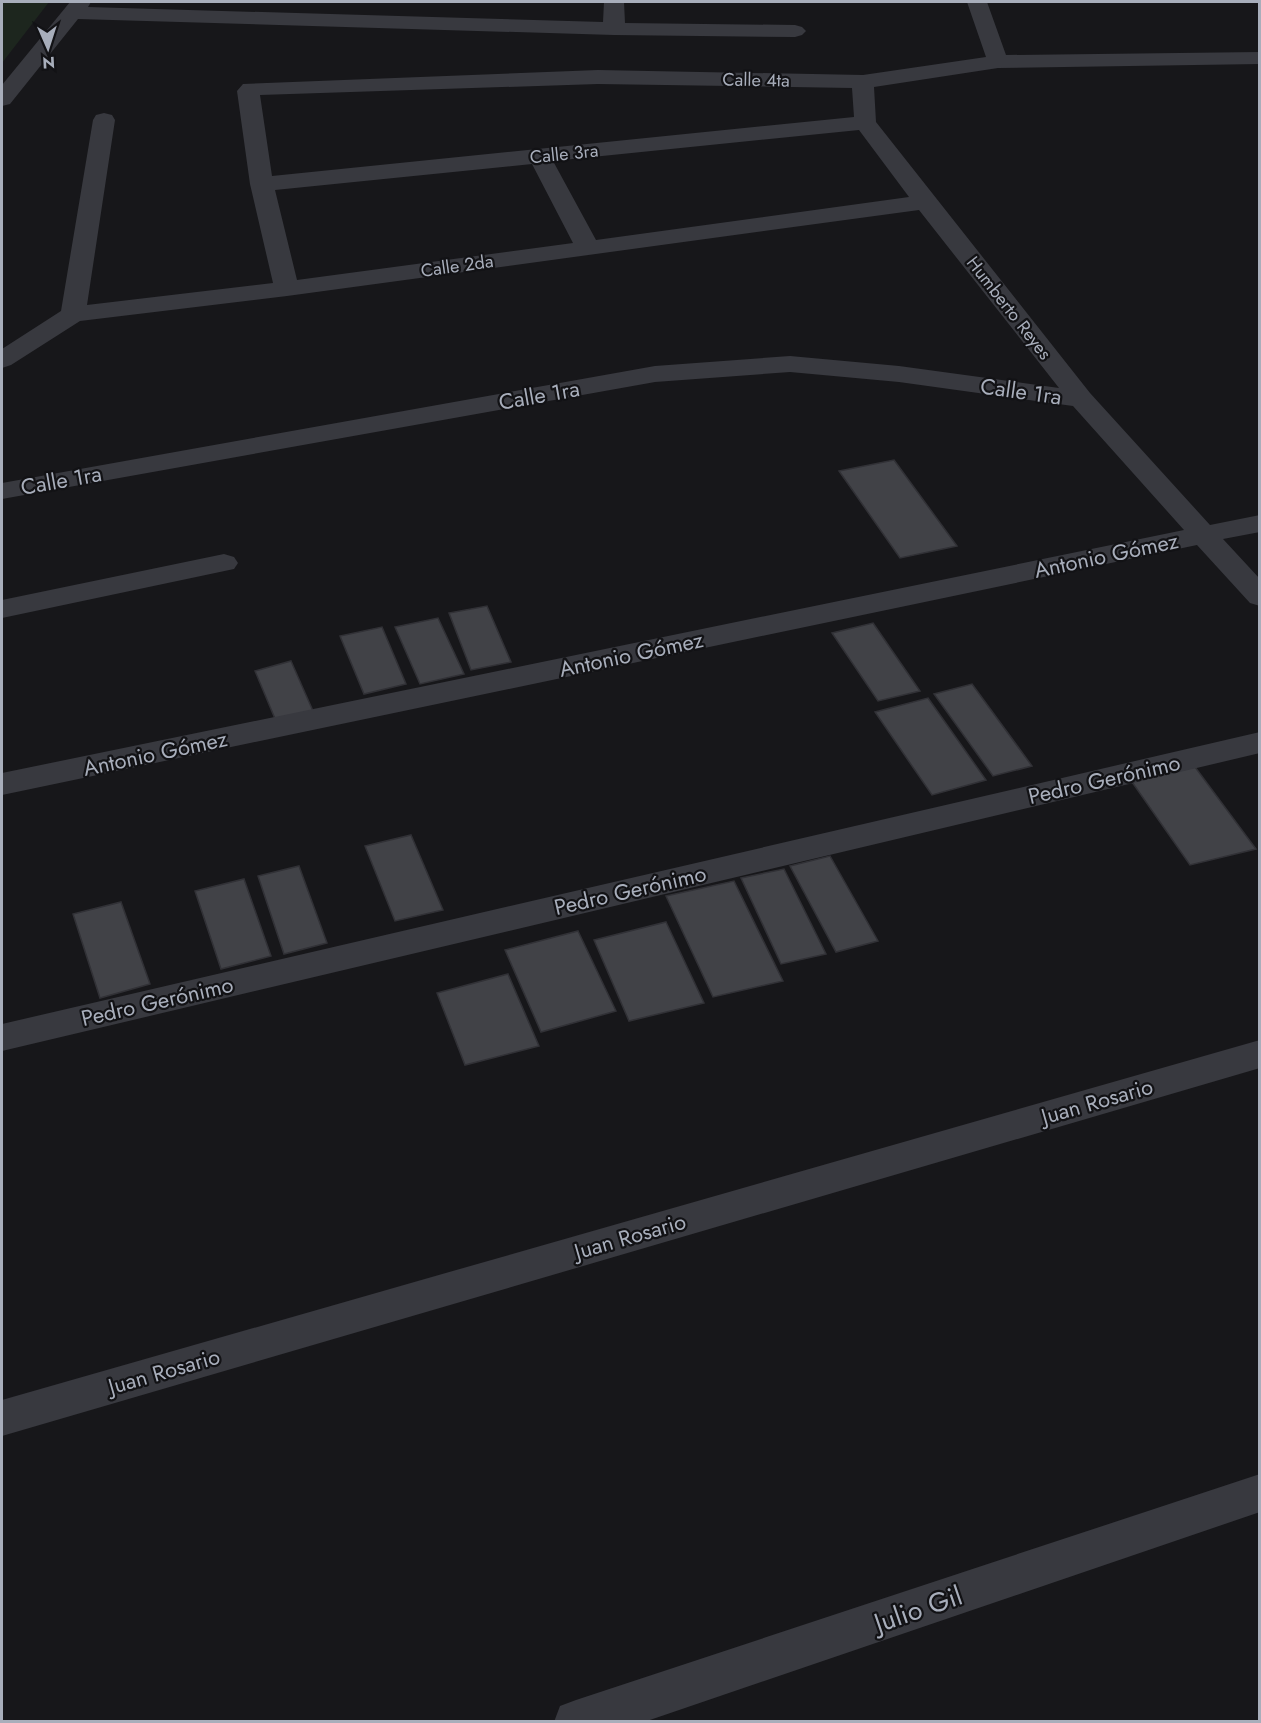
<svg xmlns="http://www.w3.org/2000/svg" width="1261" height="1723" font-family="Jost,sans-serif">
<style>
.green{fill:#1d261e}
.building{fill:#414247;stroke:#313136;stroke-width:1.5}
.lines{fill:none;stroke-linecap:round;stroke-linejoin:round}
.street{fill:#38393f;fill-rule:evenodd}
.labels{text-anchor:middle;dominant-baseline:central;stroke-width:4.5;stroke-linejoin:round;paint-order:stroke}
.far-street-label{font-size:18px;fill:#a8aebb;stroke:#121215}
.street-label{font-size:22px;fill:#a8aebb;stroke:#121215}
.near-street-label{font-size:27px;fill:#a8aebb;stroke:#121215}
</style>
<rect width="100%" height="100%" fill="#17171a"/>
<!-- green -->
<polygon class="green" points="2,2 49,2 2,63"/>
<!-- building -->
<g class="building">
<polygon points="894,460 957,546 900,558 839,471"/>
<polygon points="487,606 511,662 471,670 449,613"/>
<polygon points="438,618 464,674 420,684 395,627"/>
<polygon points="873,623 920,691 878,701 832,633"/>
<polygon points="382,627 406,684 364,694 340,636"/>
<polygon points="291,661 313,711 276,721 255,671"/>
<polygon points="972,684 1032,766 993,776 934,694"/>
<polygon points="928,698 986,780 932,795 875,712"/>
<polygon points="1195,767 1256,849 1190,865 1132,782"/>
<polygon points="411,835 443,910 395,921 365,846"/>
<polygon points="830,856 878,941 836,952 790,866"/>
<polygon points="299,866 327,943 284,954 258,876"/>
<polygon points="784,869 826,954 781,964 741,878"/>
<polygon points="244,879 271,956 221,969 195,891"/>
<polygon points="734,881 783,981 713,997 666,896"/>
<polygon points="121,902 150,984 100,998 73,914"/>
<polygon points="666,922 704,1003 629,1021 594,940"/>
<polygon points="578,931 616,1011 541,1032 505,950"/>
<polygon points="508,974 539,1046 465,1065 437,993"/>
</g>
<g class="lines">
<!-- street -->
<g class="street">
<polygon points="70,2 91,2 88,7 603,22 604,2 624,2 625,23 795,25 802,27 806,31 802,35 795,37 614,35 78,19 10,104 2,106 2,85"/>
<path d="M967,2H987L1006,55L1260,52V64L998,68L874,87L876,122L1090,393L1210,525L1260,515V532L1223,539L1260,579V606L1250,603L1197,545L2,795V773L1184,530L1073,406L899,382L790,372L655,382L2,499V483L655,366L790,356L899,366L1059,388L919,210L287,296L80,321L11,365L2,368V349L61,311L93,120L96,115L104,113L112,115L115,120L87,305L273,283L250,184L237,91L243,84L598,70L863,75L986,57ZM598,84L852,88L854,117L272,176L260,95ZM859,130L909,197L596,240L553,161ZM532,164L573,243L297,280L275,190Z"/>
<polygon points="224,554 234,557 238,563 234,569 2,618 2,600"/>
<polygon points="1260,732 1260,753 2,1051 2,1024"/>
<polygon points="1260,1040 1260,1068 2,1436 2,1400"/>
<polygon points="1260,1474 1260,1512 644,1722 554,1722 560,1706 576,1700"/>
</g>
</g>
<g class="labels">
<!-- far-street labels -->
<g class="far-street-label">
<text transform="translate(756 80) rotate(1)">Calle 4ta</text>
<text transform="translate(564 154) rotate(-6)">Calle 3ra</text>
<text transform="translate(457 266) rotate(-8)">Calle 2da</text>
<text transform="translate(1009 308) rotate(52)">Humberto Reyes</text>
</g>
<!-- street labels -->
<g class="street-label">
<text transform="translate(1021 391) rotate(8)">Calle 1ra</text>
<text transform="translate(539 395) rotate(-10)">Calle 1ra</text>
<text transform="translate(61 480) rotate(-10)">Calle 1ra</text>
<text transform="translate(1106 555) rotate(-12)">Antonio Gómez</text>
<text transform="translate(631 654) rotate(-12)">Antonio Gómez</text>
<text transform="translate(155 753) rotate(-12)">Antonio Gómez</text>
<text transform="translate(1104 779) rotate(-13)">Pedro Gerónimo</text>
<text transform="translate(630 890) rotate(-13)">Pedro Gerónimo</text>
<text transform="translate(157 1001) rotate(-13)">Pedro Gerónimo</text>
<text transform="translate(1097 1101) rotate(-16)">Juan Rosario</text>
<text transform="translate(630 1236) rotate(-16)">Juan Rosario</text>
<text transform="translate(164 1371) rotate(-16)">Juan Rosario</text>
</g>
<!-- near-street labels -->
<g class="near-street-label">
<text transform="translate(918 1609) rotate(-19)">Julio Gil</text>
</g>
</g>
<!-- border -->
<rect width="1261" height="1723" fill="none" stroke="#a8aebb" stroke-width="6"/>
<!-- north arrow -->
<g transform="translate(48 48) rotate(177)" stroke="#121215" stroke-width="4.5" paint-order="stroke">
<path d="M0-4.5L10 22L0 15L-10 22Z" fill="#a8aebb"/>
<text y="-9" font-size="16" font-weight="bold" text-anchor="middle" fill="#a8aebb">N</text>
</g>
</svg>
